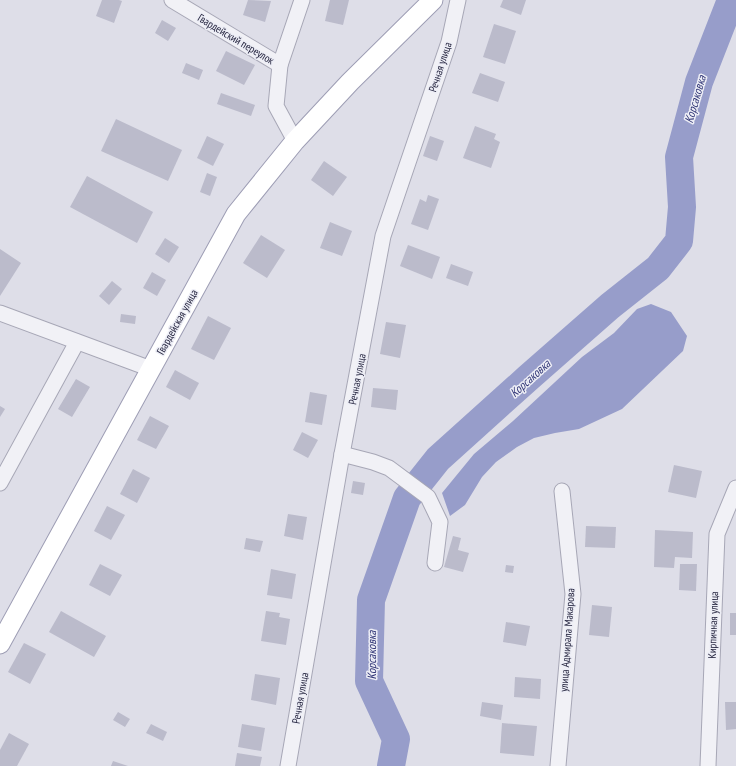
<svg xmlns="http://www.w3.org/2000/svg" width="736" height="766" font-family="'PT Sans Narrow',sans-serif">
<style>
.water{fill:#979dca}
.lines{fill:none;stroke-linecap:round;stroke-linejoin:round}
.river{stroke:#979dca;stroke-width:28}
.building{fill:#bbbbcb}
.minor-casing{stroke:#a7a7b6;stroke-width:17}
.major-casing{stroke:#9d9db4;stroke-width:21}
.minor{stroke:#f1f1f6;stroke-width:15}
.major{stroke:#fff;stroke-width:19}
.labels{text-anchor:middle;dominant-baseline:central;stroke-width:3;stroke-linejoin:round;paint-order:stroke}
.street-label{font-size:11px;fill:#262640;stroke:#edeef6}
.water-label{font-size:12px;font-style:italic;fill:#2f3475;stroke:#edeef6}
</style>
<rect width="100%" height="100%" fill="#dedee8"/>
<!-- water -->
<polygon class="water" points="651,304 671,312 687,336 683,351 622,409 579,429 555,433 534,438 517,447 496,462 482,477 465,505 450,516 442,493 474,454 513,421 582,357 614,333 637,309"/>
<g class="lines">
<!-- river -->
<polyline class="river" points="391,766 396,739 369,681 371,600 407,498 438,459 528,378 610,306 658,268 679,241 682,207 679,157 699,82 731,0"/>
</g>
<!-- building -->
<g class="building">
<polygon points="102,0 119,0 122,1 114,23 96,16"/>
<polygon points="248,0 271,1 265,22 243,15"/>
<polygon points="330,0 349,0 343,25 325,21"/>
<polygon points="503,0 526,0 521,15 500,7"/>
<polygon points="162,20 176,28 168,41 155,33"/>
<polygon points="494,24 516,31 505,64 483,57"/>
<polygon points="226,51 255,65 244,85 216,71"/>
<polygon points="186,63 203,70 199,80 182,73"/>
<polygon points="480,73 505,82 498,102 472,93"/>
<polygon points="221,93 255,105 251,116 217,104"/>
<polygon points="116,119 182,150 168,181 101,151"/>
<polygon points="475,126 496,134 494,139 500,142 491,168 463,158"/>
<polygon points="207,136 224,144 213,166 197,158"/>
<polygon points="430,136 444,141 437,161 423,156"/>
<polygon points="324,161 347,177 333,196 311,180"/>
<polygon points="207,173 217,177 210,196 200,192"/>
<polygon points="87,176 153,212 137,243 70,207"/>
<polygon points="428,195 439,199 428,230 411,224 420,199 426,202"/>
<polygon points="330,222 352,231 342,256 320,248"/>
<polygon points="261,235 285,250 267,278 243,263"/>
<polygon points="165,238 179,247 169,263 155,254"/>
<polygon points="408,245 440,257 432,279 400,266"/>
<polygon points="0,249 21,263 0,296"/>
<polygon points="451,264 473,272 468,286 446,278"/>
<polygon points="152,272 166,280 157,296 143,288"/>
<polygon points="112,281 122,289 109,305 99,296"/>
<polygon points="121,314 136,316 135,324 120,322"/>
<polygon points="208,316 231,328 214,360 191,349"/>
<polygon points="386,322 406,325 400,358 380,354"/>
<polygon points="175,370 199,383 190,400 166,387"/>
<polygon points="76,379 90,387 72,417 58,409"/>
<polygon points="373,388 398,390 396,410 371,407"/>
<polygon points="310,392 327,395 322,425 305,422"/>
<polygon points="0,406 5,409 0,417"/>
<polygon points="150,416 169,426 156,449 137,440"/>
<polygon points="302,432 318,440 308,458 293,450"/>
<polygon points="674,465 702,471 696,498 668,492"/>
<polygon points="133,469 150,478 137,503 120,494"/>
<polygon points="353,481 365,483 363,495 351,493"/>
<polygon points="107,506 125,515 111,540 94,531"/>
<polygon points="288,514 307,517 303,540 284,536"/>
<polygon points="586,526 616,527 615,548 585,547"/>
<polygon points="655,530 693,532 692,558 675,557 674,568 654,567"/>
<polygon points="453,536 461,538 458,550 469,553 463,572 444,567"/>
<polygon points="246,538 263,541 260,552 244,549"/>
<polygon points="100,564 122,575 110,596 89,585"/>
<polygon points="680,564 697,564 696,591 679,590"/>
<polygon points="506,565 514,566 513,573 505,572"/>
<polygon points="271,569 296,574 292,599 267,595"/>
<polygon points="592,605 612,607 609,637 589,635"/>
<polygon points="61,611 106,636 94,657 49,632"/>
<polygon points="266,611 280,613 279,617 290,619 286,645 261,641"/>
<rect x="730" y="613" width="6" height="22"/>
<polygon points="506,622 530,626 526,646 503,642"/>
<polygon points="24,643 46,654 30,684 8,672"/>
<polygon points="255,674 280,678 276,705 251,700"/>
<polygon points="515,677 541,679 540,699 514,697"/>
<polygon points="482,702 503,705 501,720 480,716"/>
<polygon points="725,702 736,702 736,729 726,730"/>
<polygon points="118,712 130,719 125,727 113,720"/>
<polygon points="502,723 537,726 534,756 500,753"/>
<polygon points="151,724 167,732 163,741 146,733"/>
<polygon points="242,724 265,728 261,751 238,747"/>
<polygon points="9,733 29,744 17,766 0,766 0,750"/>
<polygon points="237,753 262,757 260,766 235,766"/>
<polygon points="113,761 128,766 111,766"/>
</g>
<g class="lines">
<!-- minor casing -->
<g class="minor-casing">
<g id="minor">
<polyline points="172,0 280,65"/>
<polyline points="295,141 276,106 280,65 302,0"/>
<polyline points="0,313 151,369"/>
<polyline points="342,454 373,462 389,468 428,497 440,522 435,563"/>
<polyline points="0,483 77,342"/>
<polyline points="288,766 342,454 383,236 449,42 458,0"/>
<polyline points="558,766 573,594 562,491"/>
<polyline points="708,766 717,534 736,488"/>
</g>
</g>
<!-- major casing -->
<g class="major-casing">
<polyline id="major" points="0,644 236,214 295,141 350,82 433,0"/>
</g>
<!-- minor -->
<use href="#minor" class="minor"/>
<!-- major -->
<use href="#major" class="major"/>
</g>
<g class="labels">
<!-- street labels -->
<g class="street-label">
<text transform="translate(236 39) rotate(31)">Гвардейский переулок</text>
<text transform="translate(440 67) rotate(-72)">Речная улица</text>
<text transform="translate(177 322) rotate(-61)">Гвардейская улица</text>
<text transform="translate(357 379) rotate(-79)">Речная улица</text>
<text transform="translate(713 625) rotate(-88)">Кирпичная улица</text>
<text transform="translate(567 640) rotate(-86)">улица Адмирала Макарова</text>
<text transform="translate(300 698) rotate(-80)">Речная улица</text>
</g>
<!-- water labels -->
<g class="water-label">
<text transform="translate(695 99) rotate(-74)">Корсаковка</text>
<text transform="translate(530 378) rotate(-42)">Корсаковка</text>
<text transform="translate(371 655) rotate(-90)">Корсаковка</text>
</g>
</g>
</svg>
